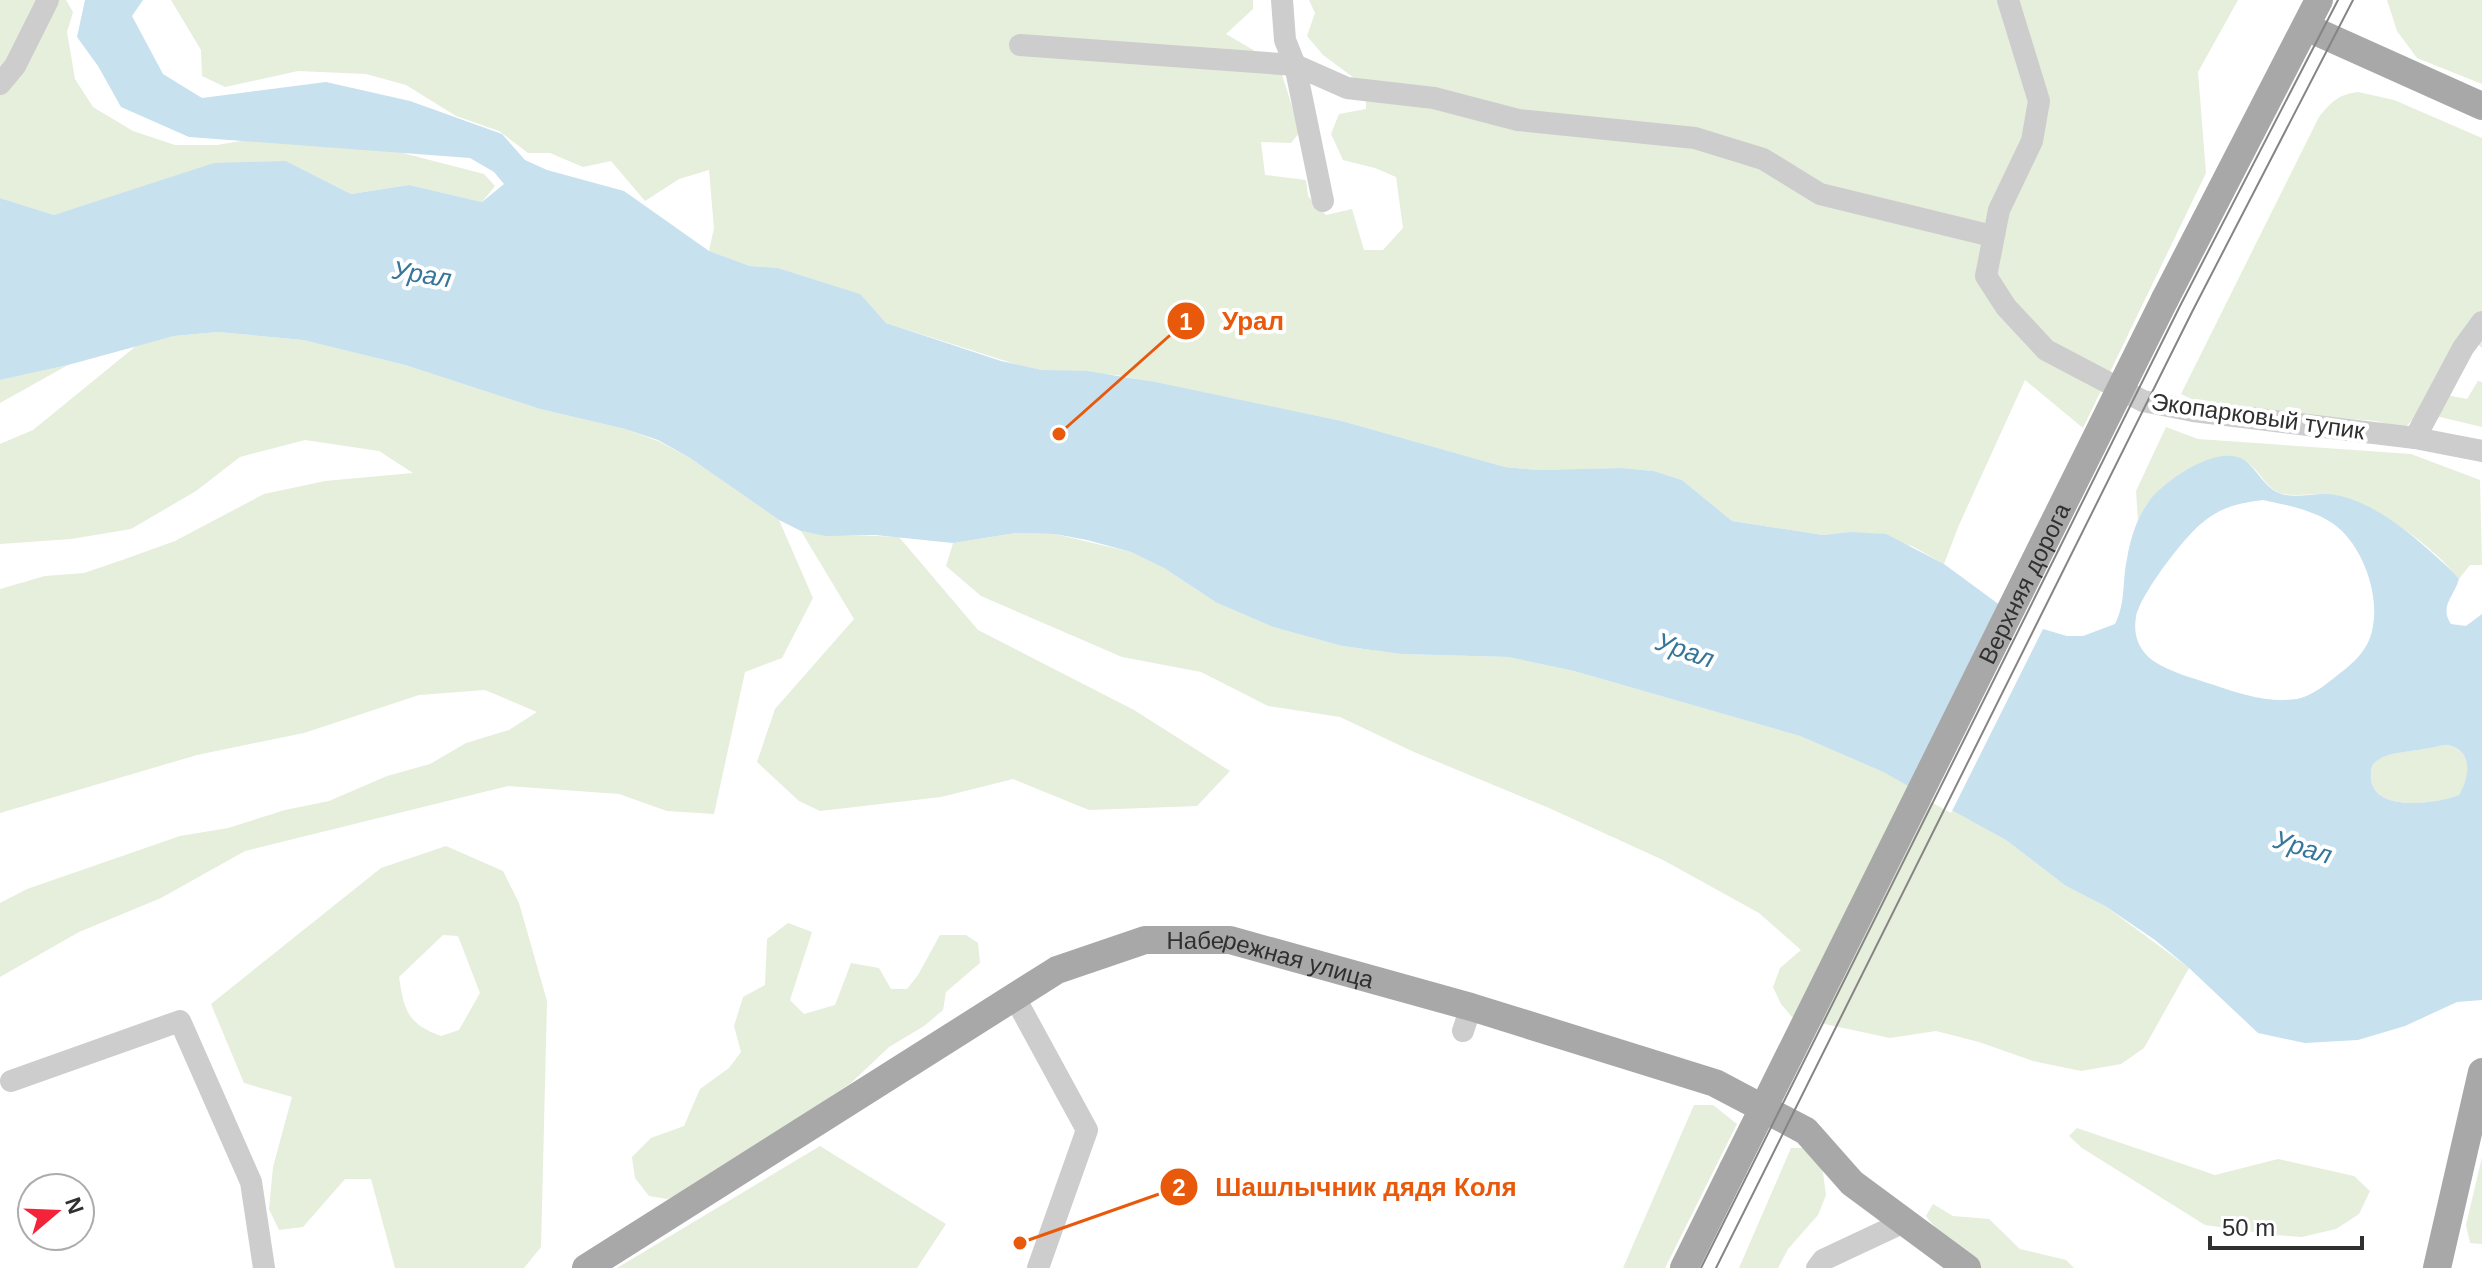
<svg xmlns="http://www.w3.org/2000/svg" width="2482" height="1268" font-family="Arial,sans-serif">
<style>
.green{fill:#e6eedc;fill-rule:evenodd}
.water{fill:#c7e1ef;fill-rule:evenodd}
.pier{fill:#fff}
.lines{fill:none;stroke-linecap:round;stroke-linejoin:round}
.minor{stroke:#cdcdcd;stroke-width:22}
.major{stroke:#a8a8a8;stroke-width:28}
.tram{stroke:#858585;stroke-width:2}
.major-bridge{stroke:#a8a8a8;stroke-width:28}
.labels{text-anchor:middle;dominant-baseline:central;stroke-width:8;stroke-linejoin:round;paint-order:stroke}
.street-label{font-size:24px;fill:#303030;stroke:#fff}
.water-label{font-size:26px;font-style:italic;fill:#35769a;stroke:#fff}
.leader{fill:none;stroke:#e8590c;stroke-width:3}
.callout-dot{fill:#e8590c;stroke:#fff;stroke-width:3}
.mark-label{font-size:24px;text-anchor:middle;font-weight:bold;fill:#fff}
.callout-label{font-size:26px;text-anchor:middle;font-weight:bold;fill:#e8590c;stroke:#fff;stroke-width:8;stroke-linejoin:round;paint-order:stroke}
</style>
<rect width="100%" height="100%" fill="#fff"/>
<!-- green -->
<g class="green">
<polygon points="0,0 66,0 73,12 67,32 75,79 93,107 133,131 175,145 217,145 253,139 391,150 484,174 495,186 482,202 409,185 351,194 286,161 102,200 54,215 0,198"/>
<polygon points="171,0 1253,0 1253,9 1226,34 1279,65 1300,132 1291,143 1261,142 1265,175 1306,180 1308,196 1326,215 1352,209 1364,250 1383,250 1403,228 1396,177 1375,168 1343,160 1331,134 1339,114 1366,109 1365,86 1323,55 1307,36 1315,13 1309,0 2238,0 2198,72 2206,173 2083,428 2025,380 1959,525 1944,564 1912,546 1849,532 1823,535 1732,521 1682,480 1654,471 1622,468 1536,470 1505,467 1342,421 1117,375 1042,370 1018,365 886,323 859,294 778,268 750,266 709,251 714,228 709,170 679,179 645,201 611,161 583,167 550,153 528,153 499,131 456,116 406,85 366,74 298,71 225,87 202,76 201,50"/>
<polygon points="2387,0 2482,0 2482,84 2417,58 2397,31"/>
<path d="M2358,92L2394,100L2482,138V348L2464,332L2417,414L2405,428L2376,421L2208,407L2181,394L2319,117C2331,102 2339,94 2358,92Z"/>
<polygon points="218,332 303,340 405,365 540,409 625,429 658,441 690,458 779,520 813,598 782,658 745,672 714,814 667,811 619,794 508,786 245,851 161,898 79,932 0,977 0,903 27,889 180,836 228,828 285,810 329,801 387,776 430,764 466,743 509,730 537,712 485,690 419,695 304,733 197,755 0,813 0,589 45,576 84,573 125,559 175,541 264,494 325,481 413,473 379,451 305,440 240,457 196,491 131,529 71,539 0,544 0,444 33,430 136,346 174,336"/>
<polygon points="68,365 0,403 0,380"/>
<polygon points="2478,381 2482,382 2482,427 2436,416 2446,395 2467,399"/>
<path d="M2166,427L2198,439L2411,454L2480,480L2482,565H2470L2459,579C2433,546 2375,503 2333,495C2317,492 2300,497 2284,494C2267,491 2261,472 2248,463C2221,444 2169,479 2151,499C2145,504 2142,513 2138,520L2136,491Z"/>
<path d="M801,531C833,537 866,535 899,537L978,630L1134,710L1230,771L1197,806L1089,810L1013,779L941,797L820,811L799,801L757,762L775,709L854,619Z"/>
<polygon points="1016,533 1055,534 1131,552 1164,568 1217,603 1273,627 1342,646 1401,654 1508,657 1574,671 1800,736 1883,772 1968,818 2006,840 2066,886 2105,906 2189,968 2144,1048 2121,1064 2081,1071 2033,1061 1979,1042 1936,1031 1890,1038 1792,1017 1781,1004 1773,987 1780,968 1801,950 1759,913 1663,860 1549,808 1414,752 1340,717 1268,706 1201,672 1122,657 981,596 946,566 953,543"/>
<path d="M2441,745C2472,745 2473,774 2459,795C2436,804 2367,814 2371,773C2371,765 2374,762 2380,758C2393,751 2424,751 2441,745Z"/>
<path d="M446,846L503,871L519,903L547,1001L541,1247L524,1268H395L371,1179H345L303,1227L279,1230L269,1209L273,1167L292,1097L244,1083L211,1004L381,868ZM443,935L458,936L480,993L459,1030L441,1036C408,1024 404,1011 399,977Z"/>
<polygon points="788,923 812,932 790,1000 804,1014 835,1005 851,963 879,968 891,989 907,989 918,975 940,935 966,935 978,943 980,963 946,992 943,1010 924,1026 889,1047 851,1083 693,1189 667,1199 649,1196 635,1178 632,1157 651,1138 684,1126 700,1089 729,1068 741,1052 734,1026 743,997 765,985 767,939"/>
<polygon points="1694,1105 1713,1105 1737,1124 1665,1268 1623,1268"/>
<polygon points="2077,1128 2215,1175 2278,1159 2354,1176 2370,1191 2359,1214 2336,1229 2302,1237 2275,1235 2205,1225 2082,1148 2069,1136"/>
<polygon points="820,1146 946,1224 917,1268 617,1268"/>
<polygon points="1791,1148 1804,1148 1822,1166 1826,1195 1818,1215 1788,1249 1778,1268 1739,1268"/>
<polygon points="2482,1157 2482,1244 2470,1243 2466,1225"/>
<polygon points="1933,1204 1953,1216 1989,1219 2020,1249 2066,1260 2074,1268 1979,1268 1942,1236 1926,1216"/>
</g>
<!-- water -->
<path class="water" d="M85,0H143L132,16L163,74L202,98L326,82L410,101L502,134L525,160L547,170L624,191L709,251L750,266L778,268L860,294L886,323L1001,361L1042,370L1087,371L1155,382L1342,421L1505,467L1536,470L1622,468L1654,471L1682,480L1732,521L1823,535L1849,532L1886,534L1944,564L2012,614L2043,629L2067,636H2083L2115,624C2126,603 2122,581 2127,559C2130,540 2137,517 2149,501C2164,481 2218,443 2244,460C2257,469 2264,487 2279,493C2293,499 2313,493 2328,494C2376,499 2419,541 2452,571L2459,579C2454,597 2439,606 2451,624L2466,626L2482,614V1000L2457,1002L2405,1026L2358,1040L2305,1043L2258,1033L2189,968L2155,940L2105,906L2066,886L2006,840L1883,772L1800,736L1574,671L1508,657L1401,654L1342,646L1273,627L1217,603L1164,568L1131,552L1087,540L1055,534L1016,533L953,543L875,535L826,536L801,531L779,520L690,458L658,440L625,429L540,409L405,365L303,340L218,332L174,336L68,365L0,380V198L54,215L214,163L286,161L351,194L409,185L482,202L504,184L494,172L470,158L189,137L121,107L98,66L77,37ZM2263,500C2290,506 2321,511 2342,531C2367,556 2382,604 2370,638C2363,656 2348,667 2334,678C2324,686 2309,697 2297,699C2268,703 2240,694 2214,685C2193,678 2169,672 2152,660C2138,649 2133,634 2136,617C2140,595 2184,537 2202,523C2220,507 2240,503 2263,500ZM2442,745C2472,745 2472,774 2459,795C2436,804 2367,814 2371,773C2371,765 2374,762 2381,758C2393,751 2425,751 2442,745Z"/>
<!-- pier -->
<polygon class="pier" points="2014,611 2045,625 1951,813 1909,790"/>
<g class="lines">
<!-- minor -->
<g class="minor">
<polyline points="1282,0 1285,40 1295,65 1323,201"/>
<polyline points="2008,0 2039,101 2032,141 1999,210 1986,276 2006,307 2046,350 2143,401 2193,411 2415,438 2482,451"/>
<polyline points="1020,45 1295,65 1347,88 1434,98 1518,120 1695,138 1763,159 1820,194 1992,236"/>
<polyline points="0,84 15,66 48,0"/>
<polyline points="2415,438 2463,348 2482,322"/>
<polyline points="1014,996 1087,1130 1038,1268"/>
<polyline points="1463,1031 1471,1007"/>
<polyline points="11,1081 180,1021 251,1182 264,1268"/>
<polyline points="1817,1268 1823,1260 1904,1222"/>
</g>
<!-- major -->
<g class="major">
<polyline points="2306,27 2482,106"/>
<polyline points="2165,299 2319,0"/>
<path id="s1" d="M586,1268L1057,970L1145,940H1230L1471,1007L1715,1083L1806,1131L1852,1183L1967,1268"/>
<polyline points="1684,1268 1733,1169"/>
<polyline points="2437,1268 2482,1072"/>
</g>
<!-- tram -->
<g class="tram">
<polyline points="1701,1268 2180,306 2338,0"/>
<polyline points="1716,1268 2192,312 2353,0"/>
</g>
<!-- major-bridge -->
<path class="major-bridge" id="s2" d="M1733,1169L2165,299"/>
</g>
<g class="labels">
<!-- street labels -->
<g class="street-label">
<text transform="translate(2258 416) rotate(8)">Экопарковый тупик</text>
<text stroke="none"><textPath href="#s2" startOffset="654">Верхняя дорога</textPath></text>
<text stroke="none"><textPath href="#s1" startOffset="778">Набережная улица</textPath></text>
</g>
<!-- water labels -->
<g class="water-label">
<text transform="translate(422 274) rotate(9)">Урал</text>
<text transform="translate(1685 650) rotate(19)">Урал</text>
<text transform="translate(2303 847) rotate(17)">Урал</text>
</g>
</g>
<!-- callouts -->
<path class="leader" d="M1059 434L1186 321M1020 1243L1179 1187"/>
<g class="callout-dot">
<circle cx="1059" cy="434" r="8"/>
<circle cx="1020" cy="1243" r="8"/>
<circle cx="1186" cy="321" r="20"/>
<circle cx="1179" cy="1187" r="20"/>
</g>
<g class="mark-label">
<text x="1186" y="330">1</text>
<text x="1179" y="1196">2</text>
</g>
<g class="callout-label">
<text x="1253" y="330">Урал</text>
<text x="1366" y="1196">Шашлычник дядя Коля</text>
</g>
<!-- north arrow -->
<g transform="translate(56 1212) rotate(71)"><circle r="38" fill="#ffffff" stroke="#acacac" stroke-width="2"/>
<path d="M0-6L14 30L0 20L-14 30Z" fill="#f52339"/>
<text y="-12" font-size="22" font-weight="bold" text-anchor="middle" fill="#303030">N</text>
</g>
<!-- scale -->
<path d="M2210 1236v12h152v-12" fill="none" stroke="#303030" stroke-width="4"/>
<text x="2222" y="1236" font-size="24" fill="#303030" stroke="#ffffff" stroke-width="6" paint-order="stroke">50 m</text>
</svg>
